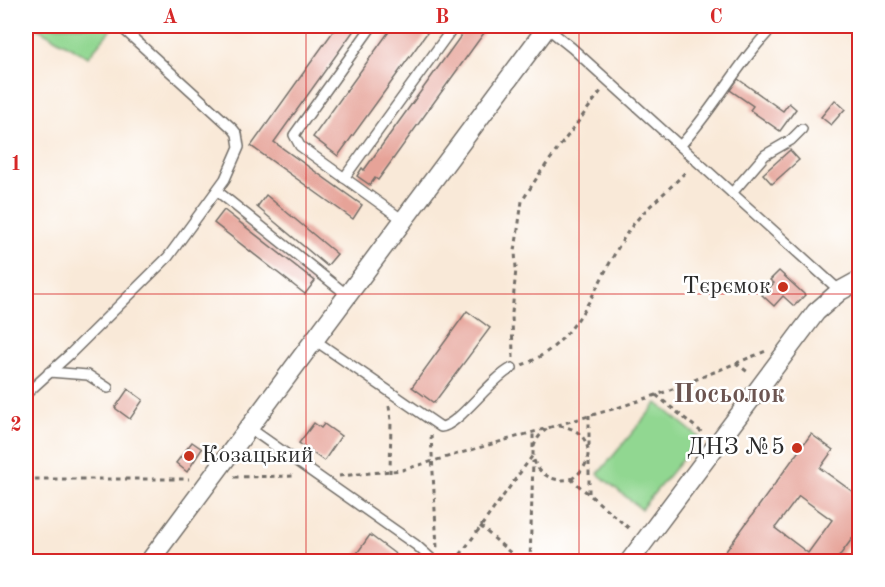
<svg xmlns="http://www.w3.org/2000/svg" width="885" height="587" font-family="'Old Standard TT',serif">
<style>
.green{fill:#91d791;stroke:#5e815e;stroke-width:1.5}
.building{fill:#e6a398;fill-rule:evenodd}
.lines{fill:none;stroke-linecap:round;stroke-linejoin:round}
.service-casing{stroke:#736e68;stroke-width:12}
.minor-casing{stroke:#736e68;stroke-width:21}
.path{stroke:#736e68;stroke-width:3;stroke-dasharray:4.5 4.5;stroke-linecap:butt}
.service{stroke:#fff;stroke-width:9}
.minor{stroke:#fff;stroke-width:18}
.grid{fill:none;stroke:#d62828;stroke-width:1.5;stroke-opacity:0.55}
.poi-dot{fill:#c8321e;stroke:#fff;stroke-width:2}
.labels{text-anchor:middle;dominant-baseline:central;stroke-width:5;stroke-linejoin:round;paint-order:stroke}
.poi-label{font-size:24px;fill:#2b2b2b;stroke:#fff;text-anchor:end}
.neighbourhood-label{font-size:26px;font-weight:bold;fill:#6c5551;stroke:#fff}
.neatline{fill:none;stroke:#d62828;stroke-width:2}
.grid-label{font-size:20px;text-anchor:middle;font-weight:bold;fill:#d62828}
</style>
<rect width="100%" height="100%" fill="#fff"/>
<filter id="ink" filterUnits="userSpaceOnUse"><feTurbulence type="fractalNoise" baseFrequency=".0167" numOctaves="2"/><feDisplacementMap in="SourceGraphic" scale="12" xChannelSelector="R" yChannelSelector="G"/><feConvolveMatrix kernelMatrix="1 2 1 2 8 2 1 2 1" color-interpolation-filters="sRGB"/></filter>
<filter id="wash" filterUnits="userSpaceOnUse"><feTurbulence type="fractalNoise" baseFrequency=".008" numOctaves="4" result="noise"/><feDisplacementMap in="SourceGraphic" scale="24" xChannelSelector="R" yChannelSelector="G"/><feGaussianBlur stdDeviation="1.35" result="paint"/><feColorMatrix in="noise" values="0 0 0 0 0 0 0 0 0 0 0 0 0 0 0 0 0 1.4 0 .05"/><feComposite in="paint" operator="in"/></filter>
<g filter="url(#wash)">
<rect width="100%" height="100%" fill="#f9e9d8"/>
<!-- green -->
<g class="green">
<polygon points="33,26 114,26 88,57"/>
<polygon points="657,403 700,438 641,509 598,474"/>
</g>
<g id="blocks">
<!-- building -->
<g class="building">
<polygon points="337,26 357,26 274,142 362,205 353,219 251,146"/>
<polygon points="393,26 432,26 338,156 313,137"/>
<polygon points="468,26 489,26 378,180 375,178 370,185 357,176 362,168 364,170"/>
<polygon points="738,79 783,111 789,103 796,109 780,131 750,110 753,106 730,90"/>
<polygon points="835,100 845,109 831,125 821,117"/>
<polygon points="790,150 799,160 772,184 763,174"/>
<polygon points="266,195 337,254 327,266 257,207"/>
<polygon points="224,210 315,281 305,294 214,223"/>
<polygon points="779,271 805,295 794,306 783,296 774,306 762,295 774,283 770,280"/>
<polygon points="467,311 490,328 434,403 412,387"/>
<polygon points="128,389 143,400 130,419 115,408"/>
<polygon points="314,423 321,428 324,424 341,436 324,461 299,443"/>
<path d="M811,434L833,450L820,468L853,492L860,483V528L835,562H763L755,556L751,562H725L721,558ZM799,496L832,520L808,553L775,528Z"/>
<polygon points="192,442 202,449 187,472 176,463"/>
<polygon points="370,535 406,562 356,562 353,559"/>
</g>
</g>
</g>
<g filter="url(#ink)">
<use href="#blocks" fill-opacity="0" stroke="#736e68" stroke-width="1.5"/>
<g class="lines">
<!-- service casing -->
<g class="service-casing">
<g id="service">
<polyline points="372,26 294,135 300,146 403,220"/>
<polyline points="546,27 572,48 840,291"/>
<path d="M680,146C715,108 738,62 774,26"/>
<polyline points="344,178 454,26"/>
<polyline points="217,191 346,294"/>
<polyline points="732,193 765,155 791,140 802,129"/>
<path d="M313,339L441,427C458,426 490,379 512,368"/>
<polyline points="49,372 88,375 108,388"/>
<polyline points="26,394 69,355 168,257 225,179 239,147 237,134 233,129 120,26"/>
<polyline points="248,427 416,545 435,562"/>
</g>
</g>
<!-- minor casing -->
<g class="minor-casing">
<g id="minor">
<polyline points="149,562 548,26"/>
<polyline points="629,562 816,312 840,291 860,280"/>
</g>
</g>
<!-- path -->
<g class="path">
<polyline points="513,358 512,313 516,269 515,251 522,201 540,173 601,91"/>
<polyline points="736,363 749,373"/>
<path d="M522,365C584,342 597,274 632,226C648,205 670,190 687,170"/>
<polyline points="656,395 704,434"/>
<polyline points="389,406 391,420 390,473"/>
<path d="M559,426C591,428 599,463 571,479"/>
<path d="M547,429C518,450 538,486 571,479L631,530"/>
<polyline points="431,435 437,548"/>
<polyline points="589,446 589,415"/>
<polyline points="533,448 533,432"/>
<polyline points="339,476 402,470 620,407 665,392 766,351"/>
<polyline points="234,477 297,476"/>
<polyline points="26,479 189,479"/>
<polyline points="589,493 589,462"/>
<polyline points="480,526 521,562"/>
<polyline points="455,562 533,455"/>
<polyline points="530,562 533,461"/>
</g>
<!-- service -->
<use href="#service" class="service"/>
<!-- minor -->
<use href="#minor" class="minor"/>
</g>
</g>
<!-- grid -->
<path class="grid" d="M306,26V562M579,26V562M26,294H860"/>
<!-- markers -->
<g class="poi-dot">
<circle cx="783" cy="287" r="6"/>
<circle cx="797" cy="448" r="6"/>
<circle cx="189" cy="456" r="6"/>
</g>
<g class="labels">
<!-- poi labels -->
<g class="poi-label">
<text x="771" y="287">Тєрємок</text>
<text x="785" y="448">ДНЗ №5</text>
<text x="201" y="456" text-anchor="start">Козацький</text>
</g>
<!-- neighbourhood labels -->
<g class="neighbourhood-label">
<text x="729" y="395">Посьолок</text>
</g>
</g>
<!-- margin -->
<rect width="885" height="587" fill="none" stroke="#fff" stroke-width="66"/>
<rect x="33" y="33" width="819" height="521" class="neatline"/>
<g class="grid-label">
<text x="170" y="23">A</text>
<text x="442" y="23">B</text>
<text x="716" y="23">C</text>
<text x="16" y="170">1</text>
<text x="16" y="431">2</text>
</g>
</svg>
